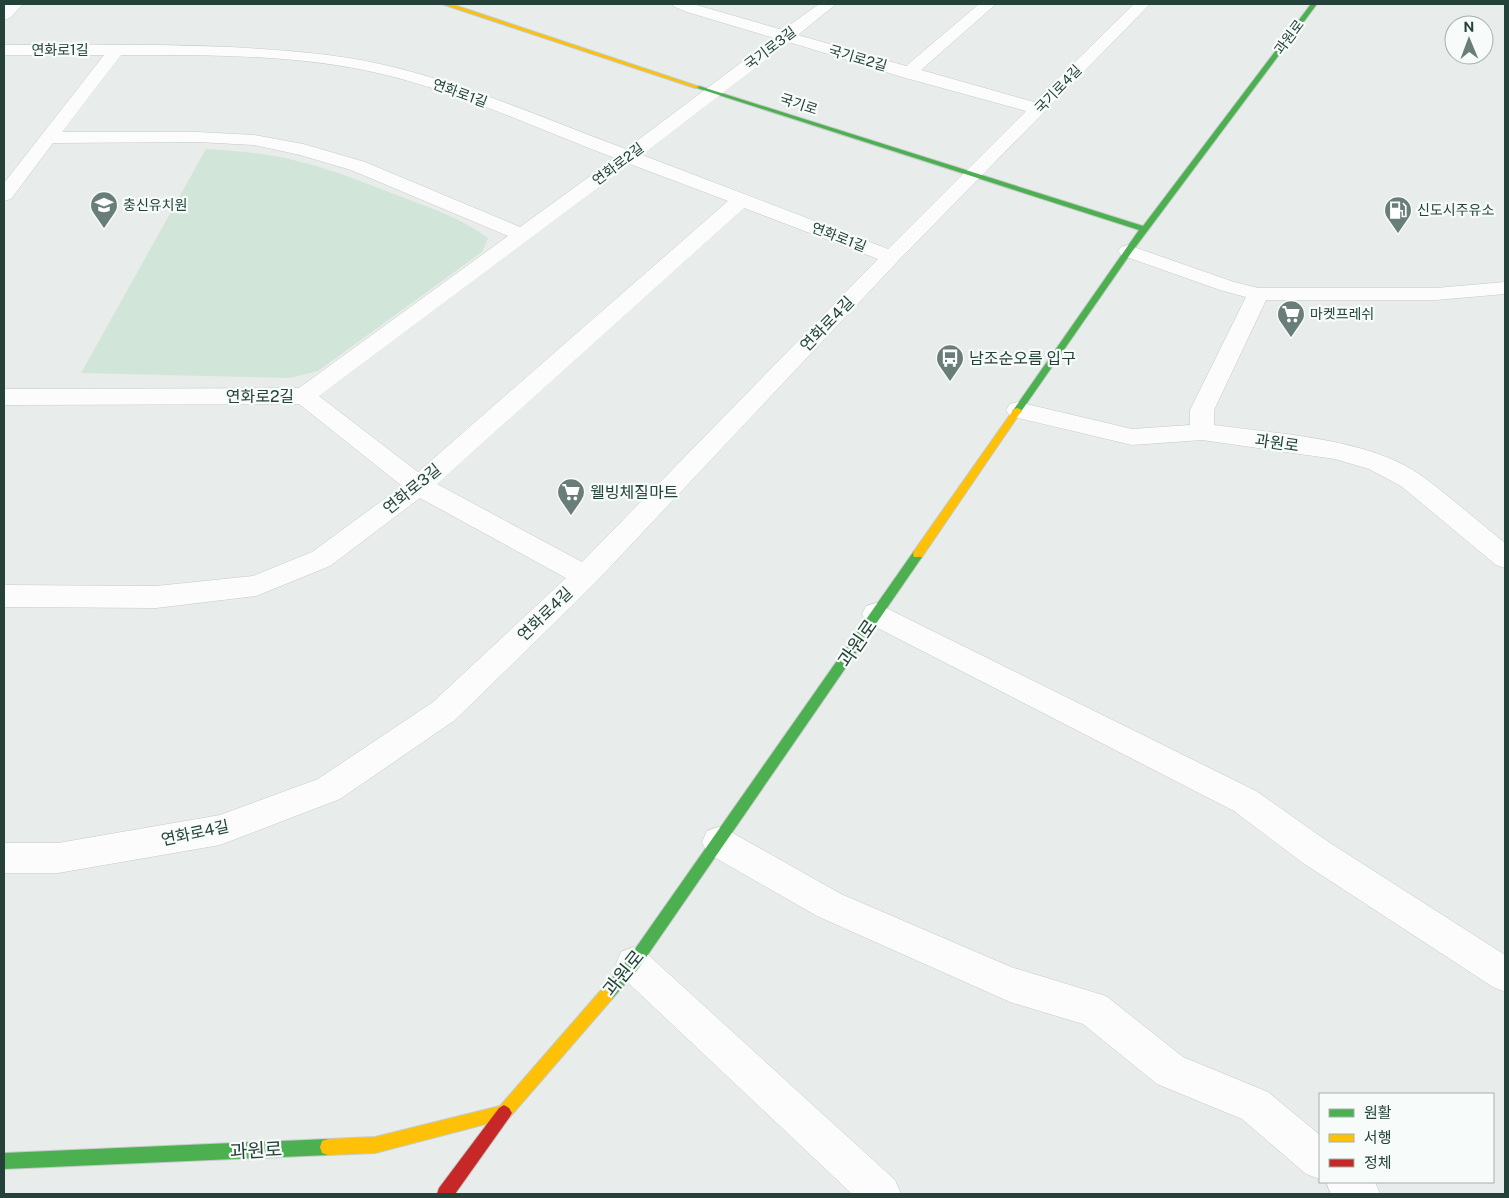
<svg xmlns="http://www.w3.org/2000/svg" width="1509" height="1198" font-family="'Public Sans','Noto Sans KR',sans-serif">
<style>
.green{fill:#d1e6d8}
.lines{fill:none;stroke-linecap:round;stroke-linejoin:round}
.street-casing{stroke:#c5cac8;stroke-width:1}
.fast-casing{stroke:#c3cbc8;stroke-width:2}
.slow-casing{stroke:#c3cbc8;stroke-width:2}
.jam-casing{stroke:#c3cbc8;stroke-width:2}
.street{fill:#fcfcfc;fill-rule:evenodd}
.fast{fill:#4caf50;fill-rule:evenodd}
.slow{fill:#ffc107;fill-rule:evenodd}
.jam{fill:#c62828;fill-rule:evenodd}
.labels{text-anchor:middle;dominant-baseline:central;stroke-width:4.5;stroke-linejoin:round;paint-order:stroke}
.far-street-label{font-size:14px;fill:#24423a;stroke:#f7fbf9}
.far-poi-label{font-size:14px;fill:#24423a;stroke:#f7fbf9;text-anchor:start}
.street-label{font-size:16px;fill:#24423a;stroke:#f7fbf9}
.poi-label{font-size:16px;fill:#24423a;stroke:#f7fbf9;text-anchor:start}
.near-street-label{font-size:19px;fill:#24423a;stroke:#f7fbf9}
</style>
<rect width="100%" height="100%" fill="#e8edeb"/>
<!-- green -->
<path class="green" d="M206,149C236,151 267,153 297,161C333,169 367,184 402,197C431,208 463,219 488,238L482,252L318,371L290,378L81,373Z"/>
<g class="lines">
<!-- street casing -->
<g class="street-casing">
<g id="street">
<polygon points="7,4 23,4 10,18 4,20 4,6"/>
<path d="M672,4H693L783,30L819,4H836L798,35L906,66L979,4H996L921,70L1034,102L1134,4H1150L898,261L595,583L455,720L340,799L220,845L58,873H4V843H58L220,815L318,779L433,702L566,578L420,498L330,566L256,596L156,608L4,607V585L156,586L253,576L312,552L402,486L299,404L4,405V389L299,388L508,236L351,170L300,155L254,145L198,142L53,143L11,199L4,201V183L104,55H4V45C79,44 155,44 230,47C280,50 331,53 380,64C465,83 545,119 626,149L774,38L687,12L675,7ZM789,42L902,77L1026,111L888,249L642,155ZM121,55C207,55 298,54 382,74C462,93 538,129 615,158L520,227L365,162L303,144L254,135L198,132H62ZM630,164L728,201L418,472L319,396ZM744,208L878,259L582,562L437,484Z"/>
<path d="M1128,245L1234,282L1258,288H1436L1505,282V294L1436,300H1266L1214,410V425C1277,434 1367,438 1419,474C1449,495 1477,521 1505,543V568L1496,565L1401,486L1369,469L1335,459L1202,440L1132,445L1010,416L1006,410L1010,404L1018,402L1132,429L1190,425V410L1246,297L1220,290L1121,255L1118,251L1121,247Z"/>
<polygon points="876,603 1256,791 1327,841 1505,955 1505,992 1493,987 1303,863 1234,811 866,622 862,614 866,606"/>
<polygon points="718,827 729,831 841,894 1011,967 1106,996 1183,1057 1268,1092 1320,1135 1320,1179 1306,1174 1242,1119 1157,1084 1083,1024 1010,1002 817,916 707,853 702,842 707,831"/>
<polygon points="633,947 645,952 895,1180 901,1194 852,1194 621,976 616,964 621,952"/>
<polygon points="1326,1182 1375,1182 1380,1194 1331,1194"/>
</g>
</g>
<!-- fast casing -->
<g class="fast-casing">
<g id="fast">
<polygon points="1311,4 1317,4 1131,253 1020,413 1014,413 1012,411 1014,409 1139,230 694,87 699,86 1143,226"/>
<polygon points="918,550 923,554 922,557 638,969 612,999 607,1001 602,999 600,994 602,989 628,959 914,551"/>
<polygon points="328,1139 334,1141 336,1147 334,1153 328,1155 4,1169 4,1153"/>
</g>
</g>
<!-- slow casing -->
<g class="slow-casing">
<g id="slow">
<polygon points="442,4 451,4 700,87 695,88"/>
<polygon points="1017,408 1020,409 1022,411 1020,413 922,557 914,557 913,554 914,551 1014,409"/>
<polygon points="607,987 612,989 614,994 612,999 509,1118 375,1153 328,1155 322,1153 320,1147 322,1141 328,1139 375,1137 500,1106 602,989"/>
</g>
</g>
<!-- jam casing -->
<g class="jam-casing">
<polygon id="jam" points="504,1105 509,1108 512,1113 509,1118 455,1194 437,1194 439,1188 499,1108"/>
</g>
<!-- street -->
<use href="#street" class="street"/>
<!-- fast -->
<use href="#fast" class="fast"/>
<!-- slow -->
<use href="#slow" class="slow"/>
<!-- jam -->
<use href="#jam" class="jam"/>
</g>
<!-- icons -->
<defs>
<g id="school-pin" transform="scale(1.4375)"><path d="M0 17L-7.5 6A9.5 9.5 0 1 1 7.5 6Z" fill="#697e78" stroke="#f7fbf9"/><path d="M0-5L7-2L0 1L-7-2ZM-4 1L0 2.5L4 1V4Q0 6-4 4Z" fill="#fff"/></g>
<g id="fuel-pin" transform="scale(1.4375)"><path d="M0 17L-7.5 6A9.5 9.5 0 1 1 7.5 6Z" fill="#697e78" stroke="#f7fbf9"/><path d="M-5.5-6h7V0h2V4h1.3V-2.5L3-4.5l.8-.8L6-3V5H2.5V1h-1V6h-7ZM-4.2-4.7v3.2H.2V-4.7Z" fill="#fff"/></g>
<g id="supermarket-pin" transform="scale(1.4375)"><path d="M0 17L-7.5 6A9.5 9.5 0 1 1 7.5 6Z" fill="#697e78" stroke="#f7fbf9"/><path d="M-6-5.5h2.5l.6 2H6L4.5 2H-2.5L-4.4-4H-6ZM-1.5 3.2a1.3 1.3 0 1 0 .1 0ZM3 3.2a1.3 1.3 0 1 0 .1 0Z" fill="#fff"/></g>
<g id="bus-pin" transform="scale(1.4375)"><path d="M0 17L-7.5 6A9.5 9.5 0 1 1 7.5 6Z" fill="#697e78" stroke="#f7fbf9"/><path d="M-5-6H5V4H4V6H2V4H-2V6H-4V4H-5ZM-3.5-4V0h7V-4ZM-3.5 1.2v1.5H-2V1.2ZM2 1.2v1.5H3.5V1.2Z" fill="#fff"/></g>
</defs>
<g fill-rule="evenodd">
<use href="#school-pin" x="104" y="205"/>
<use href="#fuel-pin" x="1398" y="210"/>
<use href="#supermarket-pin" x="1291" y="314"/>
<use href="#bus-pin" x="950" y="358"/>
<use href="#supermarket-pin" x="571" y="492"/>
</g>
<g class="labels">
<!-- far-street labels -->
<g class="far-street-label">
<text transform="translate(1289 37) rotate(-53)">과원로</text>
<text transform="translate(770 48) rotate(-37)">국기로3길</text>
<text x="60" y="50">연화로1길</text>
<text transform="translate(858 58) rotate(16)">국기로2길</text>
<text transform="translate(1058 89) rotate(-46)">국기로4길</text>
<text transform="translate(460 93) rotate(20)">연화로1길</text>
<text transform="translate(799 104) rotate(18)">국기로</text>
<text transform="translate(618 164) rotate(-37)">연화로2길</text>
<text transform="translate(839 237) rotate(21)">연화로1길</text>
</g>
<!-- far-poi labels -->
<g class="far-poi-label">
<text x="123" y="205">충신유치원</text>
<text x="1417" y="210">신도시주유소</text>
<text x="1310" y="314">마켓프레쉬</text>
</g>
<!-- street labels -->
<g class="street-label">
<text transform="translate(827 324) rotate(-46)">연화로4길</text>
<text x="260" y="396">연화로2길</text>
<text transform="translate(1277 443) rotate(8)">과원로</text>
<text transform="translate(412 489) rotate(-39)">연화로3길</text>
<text transform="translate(545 614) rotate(-44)">연화로4길</text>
<text transform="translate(195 833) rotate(-12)">연화로4길</text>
</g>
<!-- poi labels -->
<g class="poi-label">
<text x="969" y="358">남조순오름 입구</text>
<text x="590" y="492">웰빙체질마트</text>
</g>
<!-- near-street labels -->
<g class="near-street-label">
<text transform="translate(857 643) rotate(-55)">과원로</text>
<text transform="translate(623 973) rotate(-51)">과원로</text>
<text transform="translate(256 1150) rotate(-3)">과원로</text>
</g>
</g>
<!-- border -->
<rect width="1509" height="1198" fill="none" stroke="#24423a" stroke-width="10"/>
<!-- legend -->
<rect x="1319" y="1093" width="175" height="90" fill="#f7fbf9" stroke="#a3b1ad"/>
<rect x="1329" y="1109" width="25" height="8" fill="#4caf50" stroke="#a3b1ad"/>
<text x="1364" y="1118" font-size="15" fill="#24423a">원활</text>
<rect x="1329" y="1134" width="25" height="8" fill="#ffc107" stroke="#a3b1ad"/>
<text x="1364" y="1143" font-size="15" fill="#24423a">서행</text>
<rect x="1329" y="1159" width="25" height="8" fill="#c62828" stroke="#a3b1ad"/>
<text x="1364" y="1168" font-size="15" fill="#24423a">정체</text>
<!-- north arrow -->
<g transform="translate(1469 40) rotate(359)"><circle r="24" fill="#f7fbf9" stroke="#a3b1ad"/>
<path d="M0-4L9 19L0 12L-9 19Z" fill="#697e78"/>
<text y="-8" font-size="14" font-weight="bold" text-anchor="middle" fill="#24423a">N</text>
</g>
</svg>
